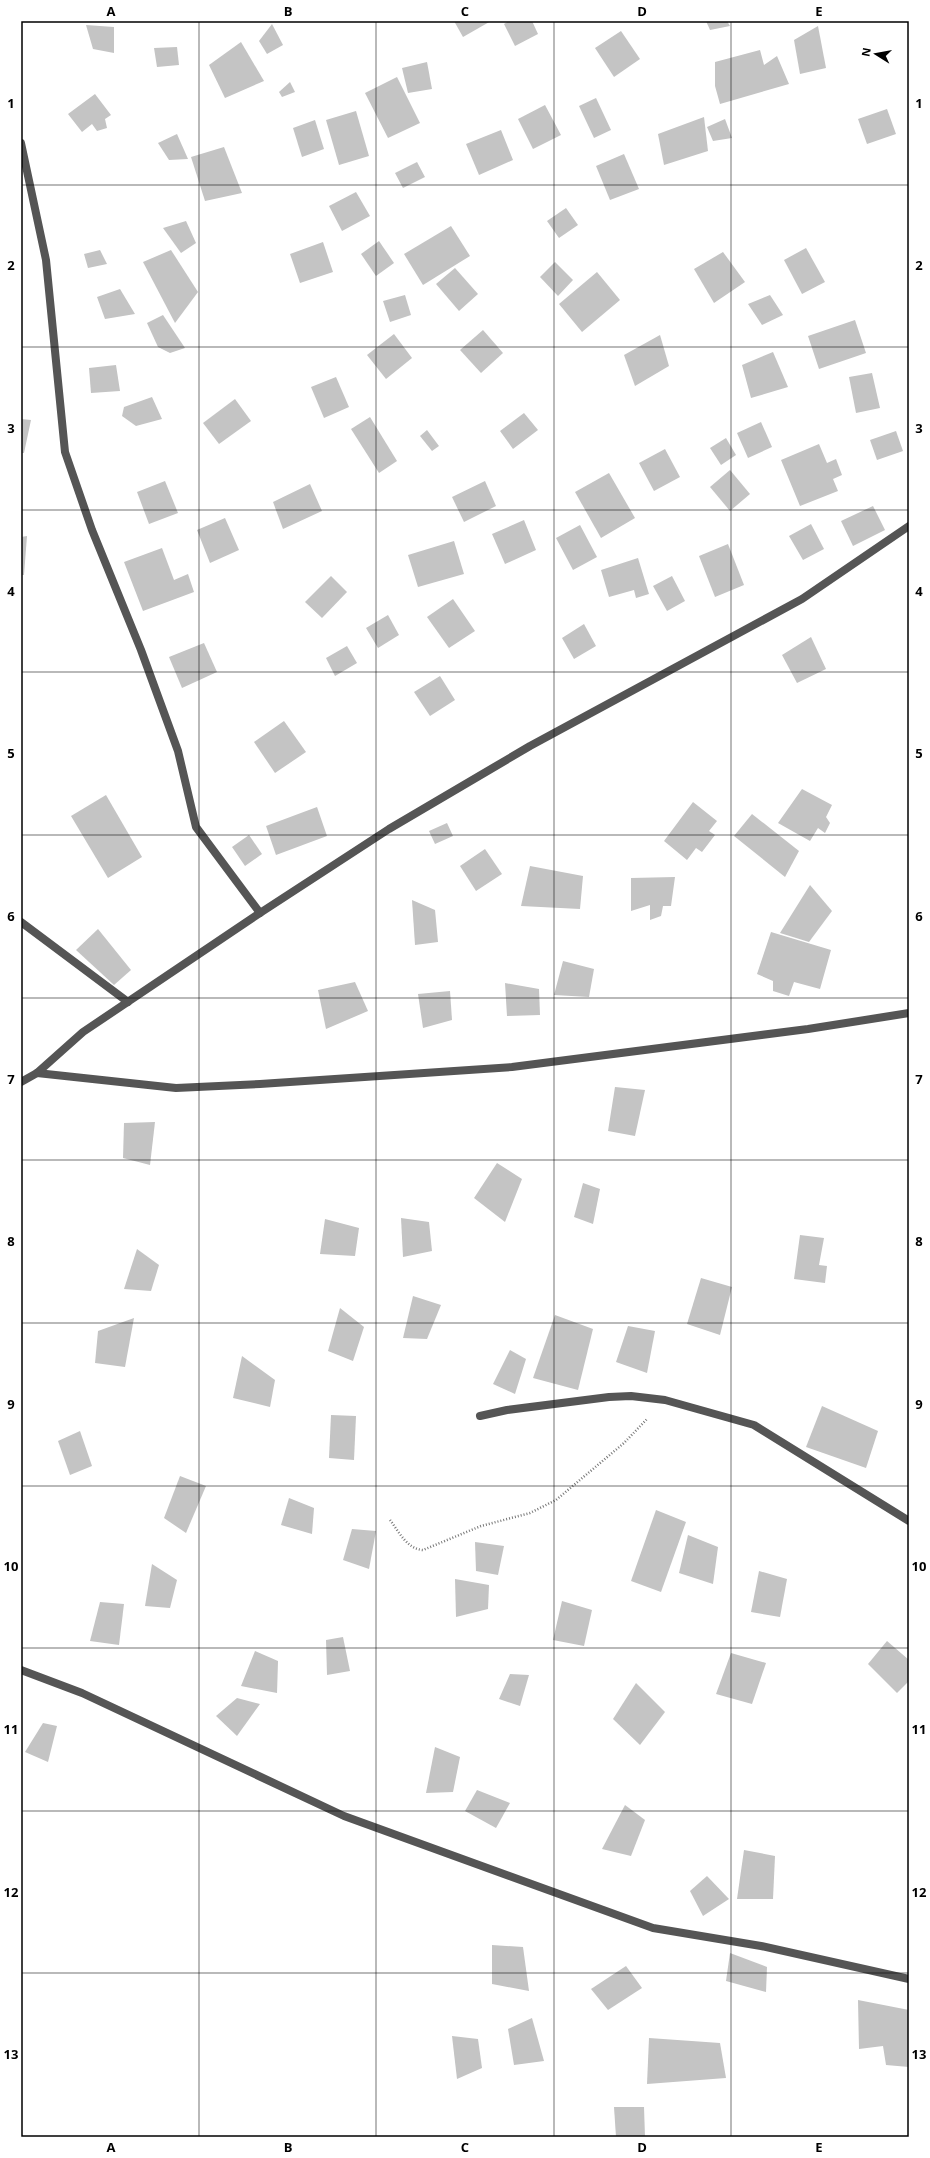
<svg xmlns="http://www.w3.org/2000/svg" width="930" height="2158" font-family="'Open Sans',sans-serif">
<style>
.building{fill:#c4c4c4}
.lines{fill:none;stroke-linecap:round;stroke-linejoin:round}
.path{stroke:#777;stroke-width:2.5;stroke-dasharray:1 2;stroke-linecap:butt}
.street{stroke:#555;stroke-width:8}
.grid{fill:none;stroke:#000;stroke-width:1;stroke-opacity:0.55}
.neatline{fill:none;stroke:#000;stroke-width:1.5}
.grid-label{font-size:13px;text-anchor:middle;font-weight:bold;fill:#000}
</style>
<rect width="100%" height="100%" fill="#fff"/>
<!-- building -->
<g class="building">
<polygon points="454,21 491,21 463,37"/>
<polygon points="509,21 532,21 538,34 515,46 504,24"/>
<polygon points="706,21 727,21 730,26 710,30"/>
<polygon points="272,24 283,45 267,54 259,41"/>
<polygon points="86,25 114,27 114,53 93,49"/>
<polygon points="818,26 826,68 800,74 794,40"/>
<polygon points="621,31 640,59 614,77 595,48"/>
<polygon points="241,42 264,81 225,98 209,65"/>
<polygon points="177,47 179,65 157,67 154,48"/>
<polygon points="760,50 764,65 777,56 789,84 720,104 715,86 715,62"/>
<polygon points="427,62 432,89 408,93 402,68"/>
<polygon points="397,77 420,123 388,138 365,93"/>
<polygon points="290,82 295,92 282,97 279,92"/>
<polygon points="95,94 111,115 105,119 107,128 97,131 92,124 82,132 68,114"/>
<polygon points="596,98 611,130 594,138 579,106"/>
<polygon points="545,105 561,135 533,149 518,119"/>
<polygon points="887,109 896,134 867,144 858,119"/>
<polygon points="356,111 369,156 339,165 326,120"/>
<polygon points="704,117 708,151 664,165 658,134"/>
<polygon points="725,119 732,138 713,141 707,127"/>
<polygon points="315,120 324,149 302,157 293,128"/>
<polygon points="501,130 513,160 479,175 466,144"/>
<polygon points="177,134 188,159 169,160 158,143"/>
<polygon points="224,147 242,193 205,201 191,157"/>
<polygon points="624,154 639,189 610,200 596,166"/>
<polygon points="417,162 425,177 403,188 395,173"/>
<polygon points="356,192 370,216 342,231 329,206"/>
<polygon points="566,208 578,225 559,238 547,221"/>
<polygon points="186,221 196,243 181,253 163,228"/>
<polygon points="451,226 470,256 423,285 404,254"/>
<polygon points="379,241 394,263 376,276 361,254"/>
<polygon points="323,242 333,272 300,283 290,254"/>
<polygon points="806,248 825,282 802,294 784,260"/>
<polygon points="100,250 107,264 88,268 84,254"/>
<polygon points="171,250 198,292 175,323 143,262"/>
<polygon points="723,252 745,282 714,303 694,269"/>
<polygon points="555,262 573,280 558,296 540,277"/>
<polygon points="455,268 478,294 459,311 436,284"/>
<polygon points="597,272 620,300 582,332 559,304"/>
<polygon points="120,289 135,314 105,319 97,297"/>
<polygon points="405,295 411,315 390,322 383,301"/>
<polygon points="770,295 783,315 762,325 748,304"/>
<polygon points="163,315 185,348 170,353 158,347 147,323"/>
<polygon points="855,320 866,353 819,369 808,336"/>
<polygon points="483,330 503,353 481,373 460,350"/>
<polygon points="394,334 412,358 386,379 367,355"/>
<polygon points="660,335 669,366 635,386 624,355"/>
<polygon points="773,352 788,387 751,398 742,365"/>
<polygon points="116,365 120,391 91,393 89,368"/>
<polygon points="872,373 880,408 856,413 849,377"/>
<polygon points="336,377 349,407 324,418 311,387"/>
<polygon points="152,397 162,419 136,426 122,416 124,407"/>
<polygon points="235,399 251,421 219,444 203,423"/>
<polygon points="524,413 538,430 513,449 500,431"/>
<polygon points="370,417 397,461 379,473 351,429"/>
<polygon points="21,419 31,420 24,453 21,453"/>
<polygon points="761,422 772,447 748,458 737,433"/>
<polygon points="427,430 439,446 432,451 420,436"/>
<polygon points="896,431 903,451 877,460 870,440"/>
<polygon points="726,438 736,455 721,465 710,448"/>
<polygon points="819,444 827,463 836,459 842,475 833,479 838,491 800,506 781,460"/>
<polygon points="665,449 680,477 654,491 639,463"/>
<polygon points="730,470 750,494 730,511 710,487"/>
<polygon points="609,473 635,518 601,538 575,492"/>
<polygon points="165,481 178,513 149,524 137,492"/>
<polygon points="485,481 496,506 464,522 452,497"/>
<polygon points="310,484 322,511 283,529 273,502"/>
<polygon points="873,506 885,530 853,546 841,521"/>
<polygon points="225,518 239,550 210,563 197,530"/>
<polygon points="524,520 536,550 505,564 492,534"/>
<polygon points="811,524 824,549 803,560 789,536"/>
<polygon points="580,525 597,557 573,570 556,538"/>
<polygon points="27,536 24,575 21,575 21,537"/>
<polygon points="454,541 464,574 418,587 408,555"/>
<polygon points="728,544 744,585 715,597 699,556"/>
<polygon points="162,548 174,580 188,574 194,592 143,611 124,562"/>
<polygon points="638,558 649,594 636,598 634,590 609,597 601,570"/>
<polygon points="331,576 347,592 322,618 305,602"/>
<polygon points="672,576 685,601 667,611 653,586"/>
<polygon points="453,599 475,631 449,648 427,617"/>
<polygon points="388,615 399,635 378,648 366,628"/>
<polygon points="584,624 596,646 574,659 562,638"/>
<polygon points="811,637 826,669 797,683 782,655"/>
<polygon points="204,643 217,672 182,688 169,657"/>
<polygon points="347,646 357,663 335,676 326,658"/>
<polygon points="440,676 455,700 430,716 414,692"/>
<polygon points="284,721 306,752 275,773 254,742"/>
<polygon points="802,789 832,805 826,817 830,823 825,833 818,828 810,841 778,823"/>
<polygon points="106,795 142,857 108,878 71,816"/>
<polygon points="693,802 717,821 709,831 715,835 702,852 696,848 687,860 664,841"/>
<polygon points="317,807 327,836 276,855 266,826"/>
<polygon points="752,814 799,851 785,877 734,836"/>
<polygon points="447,823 453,836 435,844 429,831"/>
<polygon points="249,835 262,854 245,866 232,847"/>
<polygon points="485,849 502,874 476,891 460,866"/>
<polygon points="530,866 583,876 580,909 521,906"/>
<polygon points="675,877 671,906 663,906 661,916 650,920 650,905 631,911 631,878"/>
<polygon points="810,885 832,911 809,942 780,933"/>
<polygon points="412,900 435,910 438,942 415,945"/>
<polygon points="98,929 131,970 114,985 76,950"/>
<polygon points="771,932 831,950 820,989 794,982 789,996 773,991 773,981 757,974"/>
<polygon points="563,961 594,969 589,997 554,995"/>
<polygon points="355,982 368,1011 326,1029 318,990"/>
<polygon points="505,983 539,989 540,1015 507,1016"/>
<polygon points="450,991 452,1020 423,1028 418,994"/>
<polygon points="615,1087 645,1090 635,1136 608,1131"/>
<polygon points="155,1122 150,1165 123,1158 124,1123"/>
<polygon points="497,1163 522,1179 505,1222 474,1198"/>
<polygon points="583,1183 600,1189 593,1224 574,1217"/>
<polygon points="401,1218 429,1222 432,1251 403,1257"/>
<polygon points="325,1219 359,1228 355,1256 320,1254"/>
<polygon points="800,1235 824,1238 819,1265 827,1266 825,1283 794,1279"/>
<polygon points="137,1249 159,1265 151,1291 124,1289"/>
<polygon points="701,1278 732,1287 720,1335 687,1324"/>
<polygon points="413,1296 441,1305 427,1339 403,1338"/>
<polygon points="340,1308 364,1327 353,1361 328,1351"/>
<polygon points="555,1315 593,1329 578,1390 533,1378"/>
<polygon points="134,1318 125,1367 95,1363 98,1331"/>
<polygon points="628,1326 655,1331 647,1373 616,1362"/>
<polygon points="510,1350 526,1359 515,1394 493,1384"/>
<polygon points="242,1356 275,1380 270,1407 233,1398"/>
<polygon points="822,1406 878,1431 866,1468 806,1447"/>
<polygon points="331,1415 356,1416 354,1460 329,1458"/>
<polygon points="80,1431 92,1466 70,1475 58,1441"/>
<polygon points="180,1476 206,1486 186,1533 164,1518"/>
<polygon points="289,1498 314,1508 312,1534 281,1525"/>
<polygon points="656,1510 686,1522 661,1592 631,1581"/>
<polygon points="352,1529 376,1531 369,1569 343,1560"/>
<polygon points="688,1535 718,1547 713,1584 679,1573"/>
<polygon points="475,1542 504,1546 498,1575 476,1571"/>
<polygon points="152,1564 177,1580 170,1608 145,1606"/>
<polygon points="759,1571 787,1579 780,1617 751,1612"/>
<polygon points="455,1579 489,1585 488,1609 456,1617"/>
<polygon points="562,1601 592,1610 584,1646 553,1640"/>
<polygon points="100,1602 124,1604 119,1645 90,1641"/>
<polygon points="343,1637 350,1671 327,1675 326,1640"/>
<polygon points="887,1641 909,1660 909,1681 897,1693 868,1664"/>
<polygon points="255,1651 278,1661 277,1693 241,1686"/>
<polygon points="731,1653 766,1663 752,1704 716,1694"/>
<polygon points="510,1674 529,1675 520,1706 499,1699"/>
<polygon points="636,1683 665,1712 640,1745 613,1719"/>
<polygon points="237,1698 260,1704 237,1736 216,1716"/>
<polygon points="43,1723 57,1726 48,1762 25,1752"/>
<polygon points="435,1747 460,1757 453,1792 426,1793"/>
<polygon points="477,1790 510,1803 496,1828 465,1811"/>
<polygon points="625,1805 645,1820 631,1856 602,1849"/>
<polygon points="744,1850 775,1856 773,1899 737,1899"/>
<polygon points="707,1876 729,1899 703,1916 690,1891"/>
<polygon points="492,1945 523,1947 529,1991 492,1984"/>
<polygon points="730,1953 767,1967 766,1992 726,1981"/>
<polygon points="626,1966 642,1988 608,2010 591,1989"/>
<polygon points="858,2000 909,2010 909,2067 886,2065 883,2046 859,2049"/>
<polygon points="532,2018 544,2061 514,2065 508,2029"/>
<polygon points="452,2036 478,2039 482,2068 457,2079"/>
<polygon points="649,2038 720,2043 726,2078 647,2084"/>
<polygon points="614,2107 644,2107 645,2137 616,2137"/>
</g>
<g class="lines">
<!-- path -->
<path class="path" d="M390,1520C399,1532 407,1549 423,1550L481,1526L530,1513L556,1500L624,1443L647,1419"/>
<!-- street -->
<g class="street">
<polyline points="21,143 46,260 65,452 92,530 141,650 178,751 196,827 260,913"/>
<polyline points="21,922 128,1002"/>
<polyline points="37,1073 176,1088 260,1084 512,1067 808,1029 909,1013"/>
<polyline points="21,1082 37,1073 83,1032 260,913 389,829 530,746 802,599 909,526"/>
<polyline points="480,1416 507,1410 609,1397 631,1396 665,1400 754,1425 909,1521"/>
<polyline points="21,1670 82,1693 344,1816 653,1928 761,1946 909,1979"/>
</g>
</g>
<!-- grid -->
<path class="grid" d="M199,21V2137M376,21V2137M554,21V2137M731,21V2137M21,185H909M21,347H909M21,510H909M21,672H909M21,835H909M21,998H909M21,1160H909M21,1323H909M21,1486H909M21,1648H909M21,1811H909M21,1973H909"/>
<!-- border -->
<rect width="930" height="2158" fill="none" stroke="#ffffff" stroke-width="44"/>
<!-- north arrow -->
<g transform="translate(876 54) rotate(281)" stroke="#ffffff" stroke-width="3" paint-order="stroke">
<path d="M0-3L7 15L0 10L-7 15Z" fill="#000000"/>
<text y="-6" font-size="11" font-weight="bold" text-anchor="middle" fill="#000000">N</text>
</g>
<rect x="22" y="22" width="886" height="2114" class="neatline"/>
<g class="grid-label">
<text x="111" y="16">A</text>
<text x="288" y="16">B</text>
<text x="465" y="16">C</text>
<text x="642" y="16">D</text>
<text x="819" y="16">E</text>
<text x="11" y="108">1</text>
<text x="919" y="108">1</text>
<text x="11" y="270">2</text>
<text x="919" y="270">2</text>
<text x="11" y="433">3</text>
<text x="919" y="433">3</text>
<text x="11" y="596">4</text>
<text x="919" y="596">4</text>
<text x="11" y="758">5</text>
<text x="919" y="758">5</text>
<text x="11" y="921">6</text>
<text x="919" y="921">6</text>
<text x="11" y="1084">7</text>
<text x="919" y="1084">7</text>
<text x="11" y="1246">8</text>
<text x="919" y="1246">8</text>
<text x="11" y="1409">9</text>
<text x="919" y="1409">9</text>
<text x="11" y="1571">10</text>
<text x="919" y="1571">10</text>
<text x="11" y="1734">11</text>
<text x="919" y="1734">11</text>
<text x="11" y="1897">12</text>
<text x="919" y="1897">12</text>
<text x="11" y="2059">13</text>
<text x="919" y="2059">13</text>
<text x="111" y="2152">A</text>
<text x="288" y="2152">B</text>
<text x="465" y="2152">C</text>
<text x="642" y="2152">D</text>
<text x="819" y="2152">E</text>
</g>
</svg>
